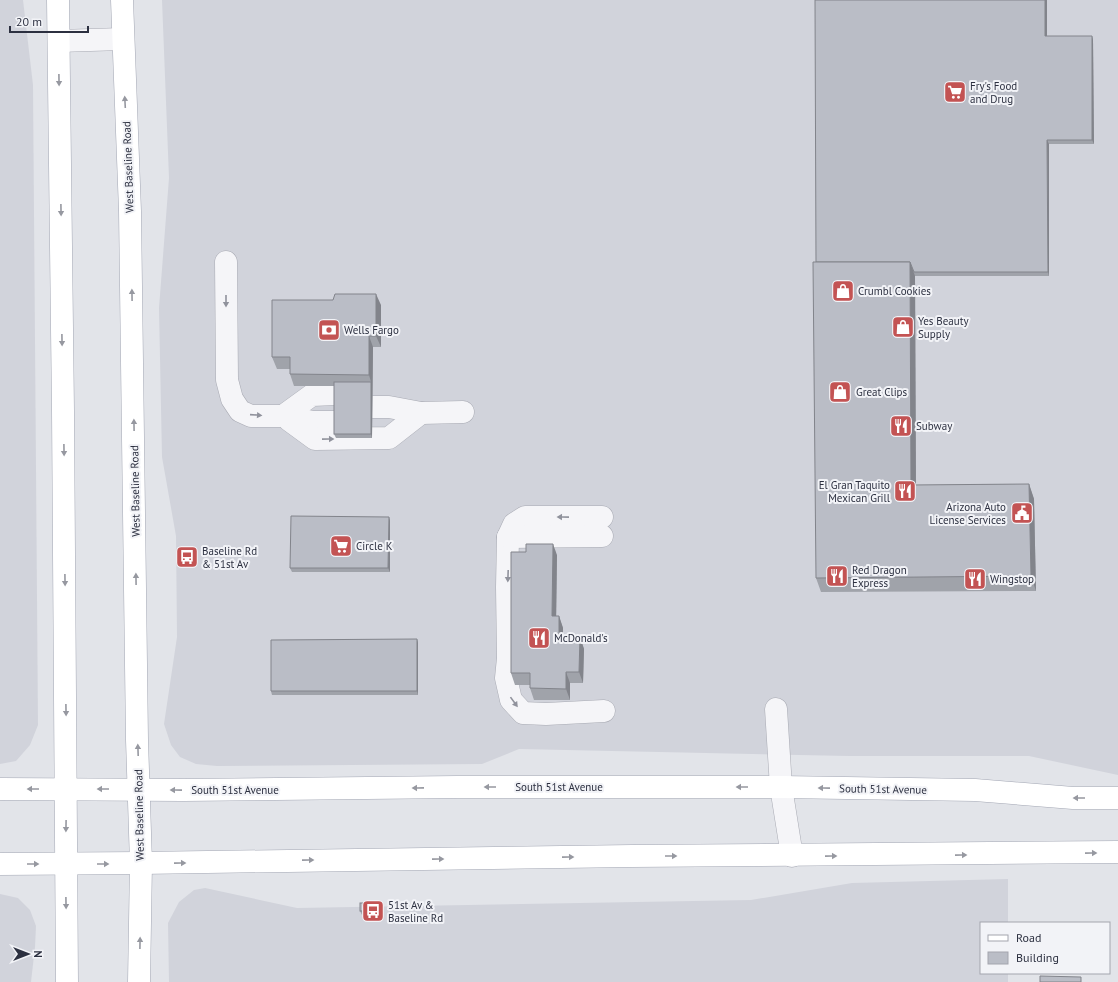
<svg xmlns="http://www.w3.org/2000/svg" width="1118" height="982" font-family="'PT Sans',sans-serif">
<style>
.built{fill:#d1d3db}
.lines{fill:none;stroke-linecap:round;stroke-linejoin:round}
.minor-casing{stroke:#a8aab3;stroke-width:23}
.major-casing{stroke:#a3a7b4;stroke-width:23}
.minor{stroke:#f5f5f8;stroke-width:22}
.major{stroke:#fff;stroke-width:22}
.wall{fill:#a0a3aa}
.shaded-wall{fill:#82848b}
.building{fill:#babdc6;stroke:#82848b}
.oneway{fill:#9698a0}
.oneway2{fill:#90929c}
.labels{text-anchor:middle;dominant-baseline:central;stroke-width:4;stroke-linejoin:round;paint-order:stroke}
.poi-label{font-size:11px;fill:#2c3040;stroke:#f2f3f7;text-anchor:start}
.street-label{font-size:11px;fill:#2c3040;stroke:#f2f3f7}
</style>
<rect width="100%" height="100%" fill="#e2e4e9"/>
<!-- built -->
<g class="built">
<polygon points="0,0 23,0 33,85 38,725 30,745 16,761 0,764"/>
<polygon points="162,0 1118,0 1118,775 1029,756 849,756 519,749 482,764 217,766 196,764 180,757 171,745 164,724 177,637 176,536 162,457 159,308 169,178"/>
<polygon points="1008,879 1008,923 981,923 981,973 1008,973 1008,982 169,982 168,923 179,902 194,890 205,888 297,908 751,900 852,883"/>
<polygon points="0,894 18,898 30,910 36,926 35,947 31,982 0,982"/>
</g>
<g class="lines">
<!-- minor casing -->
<g class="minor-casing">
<g id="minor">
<polyline points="59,41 122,39"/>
<polyline points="226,262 227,380 232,399 240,411 251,416 283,416 313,422 336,422"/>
<polyline points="373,407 389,407 421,413 463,412"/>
<polyline points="283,416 312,395 336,394"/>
<polyline points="289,420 315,439 389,438 421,413"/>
<polyline points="602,517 525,517 514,524 508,537 507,587 508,658 506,678 511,700 523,713 546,714 604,711"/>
<polyline points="508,537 602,536"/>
<polyline points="776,709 781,787 792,856"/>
</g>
</g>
<!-- major casing -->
<g class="major-casing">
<g id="major">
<polyline points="58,0 63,411 67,982"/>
<polyline points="122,0 130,211 137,740 141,863 139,982"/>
<polyline points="0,789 184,790 457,787 781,787 975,790 1073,798 1118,798"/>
<polyline points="0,864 141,863 632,856 1118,852"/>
</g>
</g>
<!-- minor -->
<use href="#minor" class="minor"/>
<!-- major -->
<use href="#major" class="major"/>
</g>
<!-- wall -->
<g class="wall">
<polygon points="1047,36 1092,36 1093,40 1094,144 1049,144 1049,276 915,276 916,485 1029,484 1034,499 1036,591 821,592 816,578 816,262"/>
<polygon points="381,305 381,347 373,347 372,438 336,438 334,434 334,386 294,386 290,374 290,369 277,369 272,357"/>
<polygon points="389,517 390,521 390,572 292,572 290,568"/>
<polygon points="189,549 191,553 191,568 186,568 185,564"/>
<polygon points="557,555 556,616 559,616 563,628 563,637 580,637 584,649 583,683 570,683 570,700 534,700 530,688 530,685 515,685 511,673"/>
<polygon points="417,639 418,643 418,695 272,695 271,691"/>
<polygon points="376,903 377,907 377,915 362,915 360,911"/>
</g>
<!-- shaded-wall -->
<g class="shaded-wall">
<polygon points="1045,0 1047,0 1047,40 1045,36"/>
<polygon points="1092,36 1093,40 1094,144 1092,140"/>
<polygon points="1047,140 1049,144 1049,276 1048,272"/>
<polygon points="910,262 915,276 916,500 911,485"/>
<polygon points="376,294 381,305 381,347 376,336"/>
<polygon points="369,336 373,347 372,438 371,434 371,382 369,375"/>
<polygon points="1029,484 1034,499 1036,591 1031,576"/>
<polygon points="389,517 390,521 390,572 388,568"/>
<polygon points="553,544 557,555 556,628 552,616"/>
<polygon points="189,549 191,553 191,568 190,564"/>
<polygon points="559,616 563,628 563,649 559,637"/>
<polygon points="580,637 584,649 583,683 579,672"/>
<polygon points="417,639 418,643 418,695 417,691"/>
<polygon points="566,672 570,683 570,700 566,689"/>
<polygon points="376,903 377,907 377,915 376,911"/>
</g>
<!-- building -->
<g class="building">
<polygon points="815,0 1045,0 1045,36 1092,36 1092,140 1047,140 1048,272 914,272 910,262 816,262"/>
<polygon points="813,262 910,262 911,485 1029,484 1031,576 816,578"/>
<polygon points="335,294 376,294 376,336 369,336 369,375 290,374 290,357 272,357 272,300 333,300"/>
<rect x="334" y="382" width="37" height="52"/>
<polygon points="291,516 389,517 388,568 290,568"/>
<polygon points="526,544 553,544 552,616 559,616 559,637 580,637 579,672 566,672 566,689 530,688 530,673 511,673 511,552 526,552"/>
<polygon points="184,549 189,549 190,564 185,564"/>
<polygon points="417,639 417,691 271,691 271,640"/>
<rect x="360" y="903" width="16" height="8"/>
<polygon points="1040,976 1081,977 1081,982 1040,982"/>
</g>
<!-- one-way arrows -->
<defs><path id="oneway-solid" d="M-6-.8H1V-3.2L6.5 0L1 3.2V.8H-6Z"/></defs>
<g class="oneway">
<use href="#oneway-solid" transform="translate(59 80) rotate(89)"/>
<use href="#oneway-solid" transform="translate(125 102) rotate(-93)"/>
<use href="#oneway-solid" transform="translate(61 210) rotate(89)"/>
<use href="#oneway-solid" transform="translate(132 295) rotate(-91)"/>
<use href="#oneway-solid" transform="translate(62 340) rotate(89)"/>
<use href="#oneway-solid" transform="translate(134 425) rotate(-91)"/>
<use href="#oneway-solid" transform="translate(64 450) rotate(89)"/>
<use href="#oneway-solid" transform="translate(136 579) rotate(-91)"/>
<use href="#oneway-solid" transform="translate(65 580) rotate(89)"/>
<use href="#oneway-solid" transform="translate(66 710) rotate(89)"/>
<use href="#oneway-solid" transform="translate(138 750) rotate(-92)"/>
<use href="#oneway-solid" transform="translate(490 787) rotate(180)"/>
<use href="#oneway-solid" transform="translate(742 787) rotate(180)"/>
<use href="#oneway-solid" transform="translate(418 788) rotate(179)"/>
<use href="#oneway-solid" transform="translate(824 788) rotate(-179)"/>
<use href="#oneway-solid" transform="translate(33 789) rotate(180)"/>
<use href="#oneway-solid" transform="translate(103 789) rotate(-180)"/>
<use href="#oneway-solid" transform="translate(176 790) rotate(-179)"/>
<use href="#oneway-solid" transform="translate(1079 798) rotate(-180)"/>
<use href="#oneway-solid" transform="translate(66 826) rotate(91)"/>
<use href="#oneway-solid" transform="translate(1091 853) rotate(-1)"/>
<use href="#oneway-solid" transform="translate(961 855) rotate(-1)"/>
<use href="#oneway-solid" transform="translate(671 856)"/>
<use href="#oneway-solid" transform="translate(831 856) rotate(-1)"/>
<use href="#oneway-solid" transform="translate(568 857) rotate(-1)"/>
<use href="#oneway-solid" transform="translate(438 859) rotate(-1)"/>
<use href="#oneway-solid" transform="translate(308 860) rotate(-1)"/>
<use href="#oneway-solid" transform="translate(180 863) rotate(-1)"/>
<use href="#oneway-solid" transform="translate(33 864)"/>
<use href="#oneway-solid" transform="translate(103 864)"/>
<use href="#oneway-solid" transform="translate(66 903) rotate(89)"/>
<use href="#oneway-solid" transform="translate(140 943) rotate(-89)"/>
</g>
<g class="oneway2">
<use href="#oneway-solid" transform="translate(226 301) rotate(90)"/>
<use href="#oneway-solid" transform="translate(256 415) rotate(4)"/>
<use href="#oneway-solid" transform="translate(328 439) rotate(-1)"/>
<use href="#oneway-solid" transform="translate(563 517) rotate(-179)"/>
<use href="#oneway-solid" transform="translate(508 576) rotate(92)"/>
<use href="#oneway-solid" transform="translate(514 702) rotate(54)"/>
</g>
<!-- icons -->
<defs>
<g id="supermarket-square" transform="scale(1.15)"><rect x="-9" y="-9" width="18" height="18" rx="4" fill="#c35353" stroke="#f2f3f7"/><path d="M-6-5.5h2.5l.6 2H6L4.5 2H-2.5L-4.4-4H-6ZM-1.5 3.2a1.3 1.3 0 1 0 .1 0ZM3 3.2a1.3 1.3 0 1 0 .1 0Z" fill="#fff"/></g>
<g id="shop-square" transform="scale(1.15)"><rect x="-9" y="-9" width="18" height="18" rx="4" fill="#c35353" stroke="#f2f3f7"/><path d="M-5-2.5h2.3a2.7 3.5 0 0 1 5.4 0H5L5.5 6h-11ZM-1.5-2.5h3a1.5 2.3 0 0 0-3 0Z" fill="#fff"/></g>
<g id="bank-square" transform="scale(1.15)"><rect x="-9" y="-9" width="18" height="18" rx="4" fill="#c35353" stroke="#f2f3f7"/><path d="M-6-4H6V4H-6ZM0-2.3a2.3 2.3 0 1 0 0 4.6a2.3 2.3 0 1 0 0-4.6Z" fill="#fff"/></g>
<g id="restaurant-square" transform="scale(1.15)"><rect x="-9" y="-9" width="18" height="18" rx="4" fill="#c35353" stroke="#f2f3f7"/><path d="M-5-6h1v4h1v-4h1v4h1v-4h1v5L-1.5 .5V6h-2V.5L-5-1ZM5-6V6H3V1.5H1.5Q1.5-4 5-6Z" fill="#fff"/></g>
<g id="civic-square" transform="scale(1.15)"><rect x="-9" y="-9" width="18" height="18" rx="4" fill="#c35353" stroke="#f2f3f7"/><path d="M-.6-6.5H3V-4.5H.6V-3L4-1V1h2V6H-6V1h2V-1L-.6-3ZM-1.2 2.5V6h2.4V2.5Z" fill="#fff"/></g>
<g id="bus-square" transform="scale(1.15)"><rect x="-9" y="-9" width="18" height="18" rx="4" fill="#c35353" stroke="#f2f3f7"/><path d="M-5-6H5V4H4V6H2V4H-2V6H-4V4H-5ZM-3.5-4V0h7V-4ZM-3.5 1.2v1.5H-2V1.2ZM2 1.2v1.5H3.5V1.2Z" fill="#fff"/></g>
</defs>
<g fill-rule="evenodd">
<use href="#supermarket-square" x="955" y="92"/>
<use href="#shop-square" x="843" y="291"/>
<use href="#shop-square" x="903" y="327"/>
<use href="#bank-square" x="329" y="330"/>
<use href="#shop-square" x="840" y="392"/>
<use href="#restaurant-square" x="901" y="426"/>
<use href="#restaurant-square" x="905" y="491"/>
<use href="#civic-square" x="1022" y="513"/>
<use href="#supermarket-square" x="341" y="546"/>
<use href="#bus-square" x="187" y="557"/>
<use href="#restaurant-square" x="837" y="576"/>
<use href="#restaurant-square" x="975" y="579"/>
<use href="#restaurant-square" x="539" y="638"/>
<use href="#bus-square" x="373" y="911"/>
</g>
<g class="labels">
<!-- poi labels -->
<g class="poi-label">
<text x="970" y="86">Fry's Food<tspan x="970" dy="13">and Drug</tspan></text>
<text x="858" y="291">Crumbl Cookies</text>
<text x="918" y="321">Yes Beauty<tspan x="918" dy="13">Supply</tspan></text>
<text x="344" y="330">Wells Fargo</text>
<text x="856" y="392">Great Clips</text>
<text x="916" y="426">Subway</text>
<text x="890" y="485" text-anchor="end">El Gran Taquito<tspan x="890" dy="13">Mexican Grill</tspan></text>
<text x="1006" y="507" text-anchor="end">Arizona Auto<tspan x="1006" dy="13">License Services</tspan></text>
<text x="356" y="546">Circle K</text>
<text x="202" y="551">Baseline Rd<tspan x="202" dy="13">&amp; 51st Av</tspan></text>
<text x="852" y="570">Red Dragon<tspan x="852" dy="13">Express</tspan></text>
<text x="990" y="579">Wingstop</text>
<text x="554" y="638">McDonald's</text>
<text x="388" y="905">51st Av &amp;<tspan x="388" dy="13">Baseline Rd</tspan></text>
</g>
<!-- street labels -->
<g class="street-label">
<text transform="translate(128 167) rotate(-92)">West Baseline Road</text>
<text transform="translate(135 491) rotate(-91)">West Baseline Road</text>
<text x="559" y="787">South 51st Avenue</text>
<text transform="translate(883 789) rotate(1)">South 51st Avenue</text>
<text x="235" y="790">South 51st Avenue</text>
<text transform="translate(139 815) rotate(-91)">West Baseline Road</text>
</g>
</g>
<!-- legend -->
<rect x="980" y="922" width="130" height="52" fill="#f2f3f7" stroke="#a3a5ae"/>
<rect x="988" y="935" width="20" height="6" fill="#ffffff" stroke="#a3a5ae"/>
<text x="1016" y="942" font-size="12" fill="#2c3040">Road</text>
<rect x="988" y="952" width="20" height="12" fill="#babdc6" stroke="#a3a5ae"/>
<text x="1016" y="962" font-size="12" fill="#2c3040">Building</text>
<!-- north arrow -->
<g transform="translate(28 954) rotate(90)" stroke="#f2f3f7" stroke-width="3" paint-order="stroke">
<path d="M0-3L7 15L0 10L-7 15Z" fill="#2c3040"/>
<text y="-6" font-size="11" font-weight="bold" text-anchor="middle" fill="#2c3040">N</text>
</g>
<!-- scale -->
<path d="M10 26v6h78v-6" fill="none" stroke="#2c3040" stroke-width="2"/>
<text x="16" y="26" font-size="12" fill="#2c3040" stroke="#f2f3f7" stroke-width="3" paint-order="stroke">20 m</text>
</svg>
